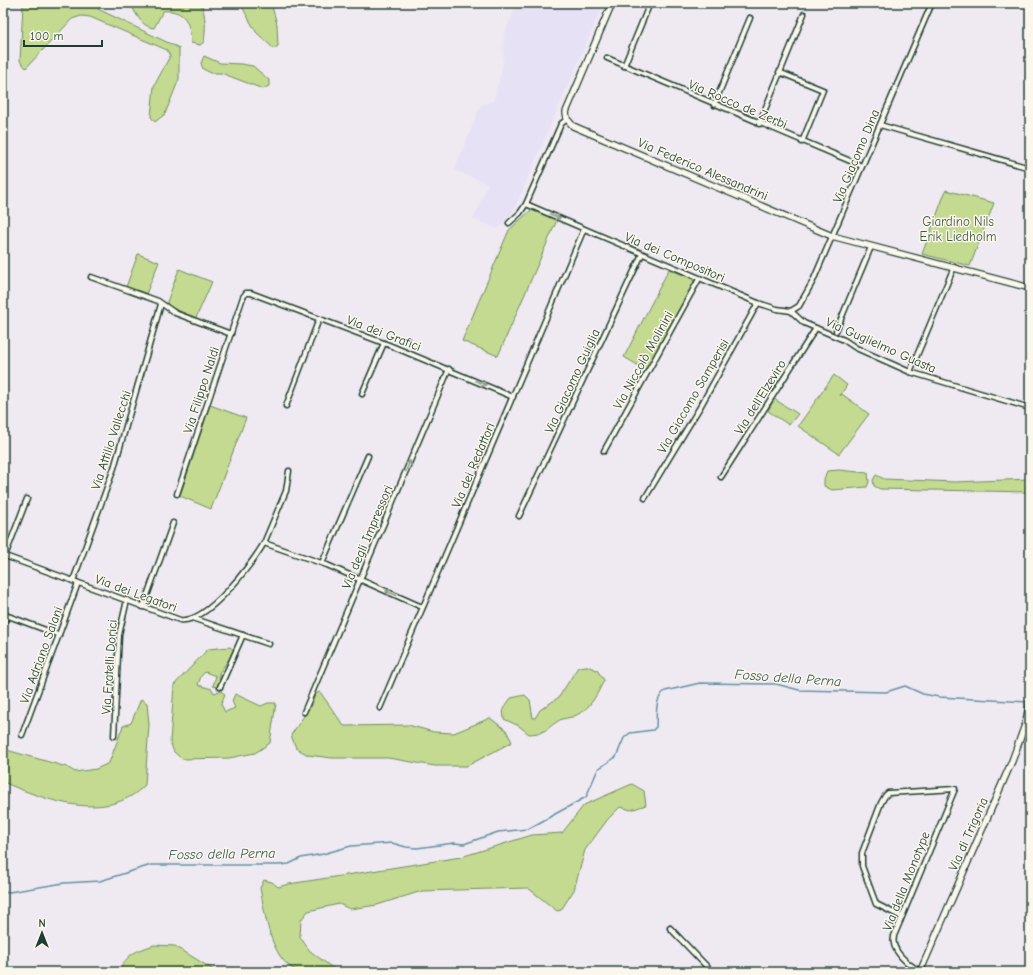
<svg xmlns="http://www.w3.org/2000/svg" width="1033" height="975" font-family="'Comic Neue',sans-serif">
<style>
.built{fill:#e7e1f5}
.green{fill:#c3da90;stroke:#718c62}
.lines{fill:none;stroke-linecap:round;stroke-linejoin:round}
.stream{stroke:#6390a4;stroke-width:1.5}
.street-casing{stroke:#1f3d34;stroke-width:7}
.secondary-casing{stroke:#1f3d34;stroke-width:8}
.street{stroke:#fbf7ec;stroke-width:4}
.secondary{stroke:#fbf7ec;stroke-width:5.5}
.oneway{stroke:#8d9a90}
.labels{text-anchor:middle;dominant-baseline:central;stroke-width:3;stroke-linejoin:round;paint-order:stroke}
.street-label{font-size:13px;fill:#1f3d34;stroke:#fbf7ec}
.park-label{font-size:13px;fill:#405c46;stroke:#fbf7ec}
.water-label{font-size:14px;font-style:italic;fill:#365959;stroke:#fbf7ec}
</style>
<rect width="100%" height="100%" fill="#efeaf1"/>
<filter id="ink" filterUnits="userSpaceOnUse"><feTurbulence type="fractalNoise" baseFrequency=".025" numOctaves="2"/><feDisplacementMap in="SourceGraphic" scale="8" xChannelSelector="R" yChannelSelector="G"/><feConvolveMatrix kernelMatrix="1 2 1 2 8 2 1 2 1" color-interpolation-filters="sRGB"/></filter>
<g filter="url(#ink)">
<!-- built -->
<polygon class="built" points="517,3 604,3 513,212 498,229 473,219 488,184 454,170 481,105 494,100 503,63 504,35"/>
<!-- green -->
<g class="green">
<polygon points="21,3 100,3 98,9 179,48 179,79 165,114 155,122 151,117 154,86 170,56 167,50 90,17 81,16 72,19 26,68 20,61 23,6"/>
<path d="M130,3H201C206,17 206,27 204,42L200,45L191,43C190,24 186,9 163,11L154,28C141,27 136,13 130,3Z"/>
<polygon points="240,3 271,3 277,24 278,46 274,49 256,32"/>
<polygon points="204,56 220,63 241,64 253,66 269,80 269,86 263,89 221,73 211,73 203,69 201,63"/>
<polygon points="946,190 994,203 970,266 922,254"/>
<polygon points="531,210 557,220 498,356 462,341 509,230"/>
<polygon points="138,254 159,262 146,294 126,287"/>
<polygon points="179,269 212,282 196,318 168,306 167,302"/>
<polygon points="669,269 693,279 694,284 646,370 624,357"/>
<polygon points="834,375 847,385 840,396 842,394 869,414 839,454 798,426"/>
<polygon points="774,399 798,414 789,425 768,411"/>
<polygon points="210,405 246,418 211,509 180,496"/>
<polygon points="839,470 868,473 869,482 867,487 832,490 824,486 824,479 827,471"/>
<polygon points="876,475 884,479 955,482 1030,479 1030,492 880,489 874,486 873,480"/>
<polygon points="230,647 235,651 219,673 220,679 217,687 213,686 216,676 205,672 201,676 198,685 212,689 214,693 220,691 225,694 221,704 225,712 235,708 232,701 235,694 261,706 268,703 276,703 270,743 255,753 229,758 182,759 174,752 170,742 174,685 208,649"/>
<path d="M587,666L597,670L604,680C596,697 589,711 572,717C569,718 565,718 562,719C547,726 550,733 529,734L519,726L504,719L503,709L511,698L525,695L530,700L533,718H535L540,710L559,697L578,667Z"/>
<polygon points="320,692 344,726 408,725 434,732 454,733 490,718 506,730 512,742 467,766 435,766 388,758 332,758 308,755 296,748 291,735 312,704 315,694"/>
<path d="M141,699L147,703L149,724L145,785C107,824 45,800 3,782V749L67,767L75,772L96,769L109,763L123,726L131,723Z"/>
<path d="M632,784L644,791L646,805L631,810L620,807L608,819L585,850L574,890L561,910L557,911L528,888L422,891L377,905L350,909L339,904L308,911L301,920L300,937L310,951L338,972C328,972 307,975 298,971C270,961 265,913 260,888L264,880L272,882L278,887L289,884L461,857L532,835L562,833L584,805Z"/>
<path d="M154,945L175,946L217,972H120C126,953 137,951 154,945Z"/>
</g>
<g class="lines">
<!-- stream -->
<path class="stream" d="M3,893L64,883L100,881L151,865H278L289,864L301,858L323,854L351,846L392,843L406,847L417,848L454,843L464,844L498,832L528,829L586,797L598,769L616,757L624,738L630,733L653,730L656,727C657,715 654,699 665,691L700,683L776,684L799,690L886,692L905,686L923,694L939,697L1028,702"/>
<!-- street casing -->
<g class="street-casing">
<g id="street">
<polyline points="607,58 862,166"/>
<polyline points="624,66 650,3"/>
<polyline points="779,72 823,90 802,142"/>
<polyline points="714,105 750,18"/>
<polyline points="759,124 804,14"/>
<polyline points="880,125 1030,168"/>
<polyline points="526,204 758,303 777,309 791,311 804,323 844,340 856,348 910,372 1030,408"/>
<polyline points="509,223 520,213 526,204 561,124 567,119"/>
<polyline points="91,277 158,301 175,313 231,334"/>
<polyline points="791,311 799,306 813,281 932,3"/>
<polyline points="836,331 871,247"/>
<polyline points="910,372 954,267"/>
<polyline points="362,394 384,343"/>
<polyline points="286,406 319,319"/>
<polyline points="604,451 699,279"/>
<polyline points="721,477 816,328"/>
<polyline points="177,494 243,297 246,293 251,293 389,345 513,397"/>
<polyline points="645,498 700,407 758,303"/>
<path d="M27,499L5,556L180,620C207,624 252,564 264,543L327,565L422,607"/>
<polyline points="519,516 642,254"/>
<polyline points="264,543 286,491 289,471"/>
<polyline points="322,563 368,456"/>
<polyline points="73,581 114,468 161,304"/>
<polyline points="143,607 173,523"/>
<polyline points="3,614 59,635"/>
<polyline points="195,619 269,644"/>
<polyline points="3,627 7,616"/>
<polyline points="220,687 243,635"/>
<polyline points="380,708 584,229"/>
<polyline points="304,712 449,369"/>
<polyline points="22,735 78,583"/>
<polyline points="114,736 119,635 127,600"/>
<path d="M902,917L876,904L862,866V853L881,803L885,796L888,793L955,789L902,917L894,936C890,951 909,965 920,971"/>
<polyline points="670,928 712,972"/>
</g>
</g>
<!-- secondary casing -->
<g class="secondary-casing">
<g id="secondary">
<polyline points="612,3 566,112 567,119 573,126 832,236 1030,288"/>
<polyline points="920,972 1012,761 1025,725 1030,702"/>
</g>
</g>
<!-- street -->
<use href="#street" class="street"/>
<!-- secondary -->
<use href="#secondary" class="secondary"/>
</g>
<!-- one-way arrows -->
<defs><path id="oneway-shaft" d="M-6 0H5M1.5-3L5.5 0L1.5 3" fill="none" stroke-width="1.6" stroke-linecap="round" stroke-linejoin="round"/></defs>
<g class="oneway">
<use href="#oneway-shaft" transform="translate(555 216) rotate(23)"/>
<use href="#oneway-shaft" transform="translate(481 383) rotate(23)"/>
<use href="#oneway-shaft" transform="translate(408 466) rotate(-67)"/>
<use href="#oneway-shaft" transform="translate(391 593) rotate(-156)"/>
</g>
</g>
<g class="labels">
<!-- street labels -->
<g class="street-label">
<text transform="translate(738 104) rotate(23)">Via Rocco de Zerbi</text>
<text transform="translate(856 156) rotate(-67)">Via Giacomo Dina</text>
<text transform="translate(703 169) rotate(23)">Via Federico Alessandrini</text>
<text transform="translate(675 257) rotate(23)">Via dei Compositori</text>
<text transform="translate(384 333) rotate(21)">Via dei Grafici</text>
<text transform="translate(881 345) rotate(24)">Via Guglielmo Guasta</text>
<text transform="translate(643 360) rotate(-61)">Via Niccolò Molinini</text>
<text transform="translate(572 381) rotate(-65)">Via Giacomo Guiglia</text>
<text transform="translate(201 390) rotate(-72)">Via Filippo Naldi</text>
<text transform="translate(693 396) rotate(-60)">Via Giacomo Samperisi</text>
<text transform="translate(760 397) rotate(-58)">Via dell'Elzeviro</text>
<text transform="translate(111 440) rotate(-72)">Via Attilio Vallecchi</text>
<text transform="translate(473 465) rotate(-67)">Via dei Redattori</text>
<text transform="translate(367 537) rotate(-67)">Via degli Impressori</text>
<text transform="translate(136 593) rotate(20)">Via dei Legatori</text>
<text transform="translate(41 655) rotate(-70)">Via Adriano Salani</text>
<text transform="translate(109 667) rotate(-86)">Via Fratelli Dorici</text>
<text transform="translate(968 834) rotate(-66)">Via di Trigoria</text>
<text transform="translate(906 881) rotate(-68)">Via della Monotype</text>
</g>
<!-- park labels -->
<g class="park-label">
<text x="958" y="221">Giardino Nils<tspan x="958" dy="15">Erik Liedholm</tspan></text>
</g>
<!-- water labels -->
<g class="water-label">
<text transform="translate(788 678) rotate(4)">Fosso della Perna</text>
<text transform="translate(222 854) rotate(-1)">Fosso della Perna</text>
</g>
</g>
<!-- margin -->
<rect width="1033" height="975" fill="none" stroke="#fbf7ec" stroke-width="16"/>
<rect x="8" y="8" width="1017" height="959" fill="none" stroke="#1f3d34" stroke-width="1.5" filter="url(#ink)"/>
<!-- north arrow -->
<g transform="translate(42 933)" stroke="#fbf7ec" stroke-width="3" paint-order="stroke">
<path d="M0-3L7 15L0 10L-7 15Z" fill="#1f3d34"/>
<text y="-6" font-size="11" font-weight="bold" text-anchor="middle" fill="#1f3d34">N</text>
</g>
<!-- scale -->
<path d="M24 40v6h78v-6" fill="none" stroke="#1f3d34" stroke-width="2"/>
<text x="30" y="40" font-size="12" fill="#1f3d34" stroke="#fbf7ec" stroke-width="3" paint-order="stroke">100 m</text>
</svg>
